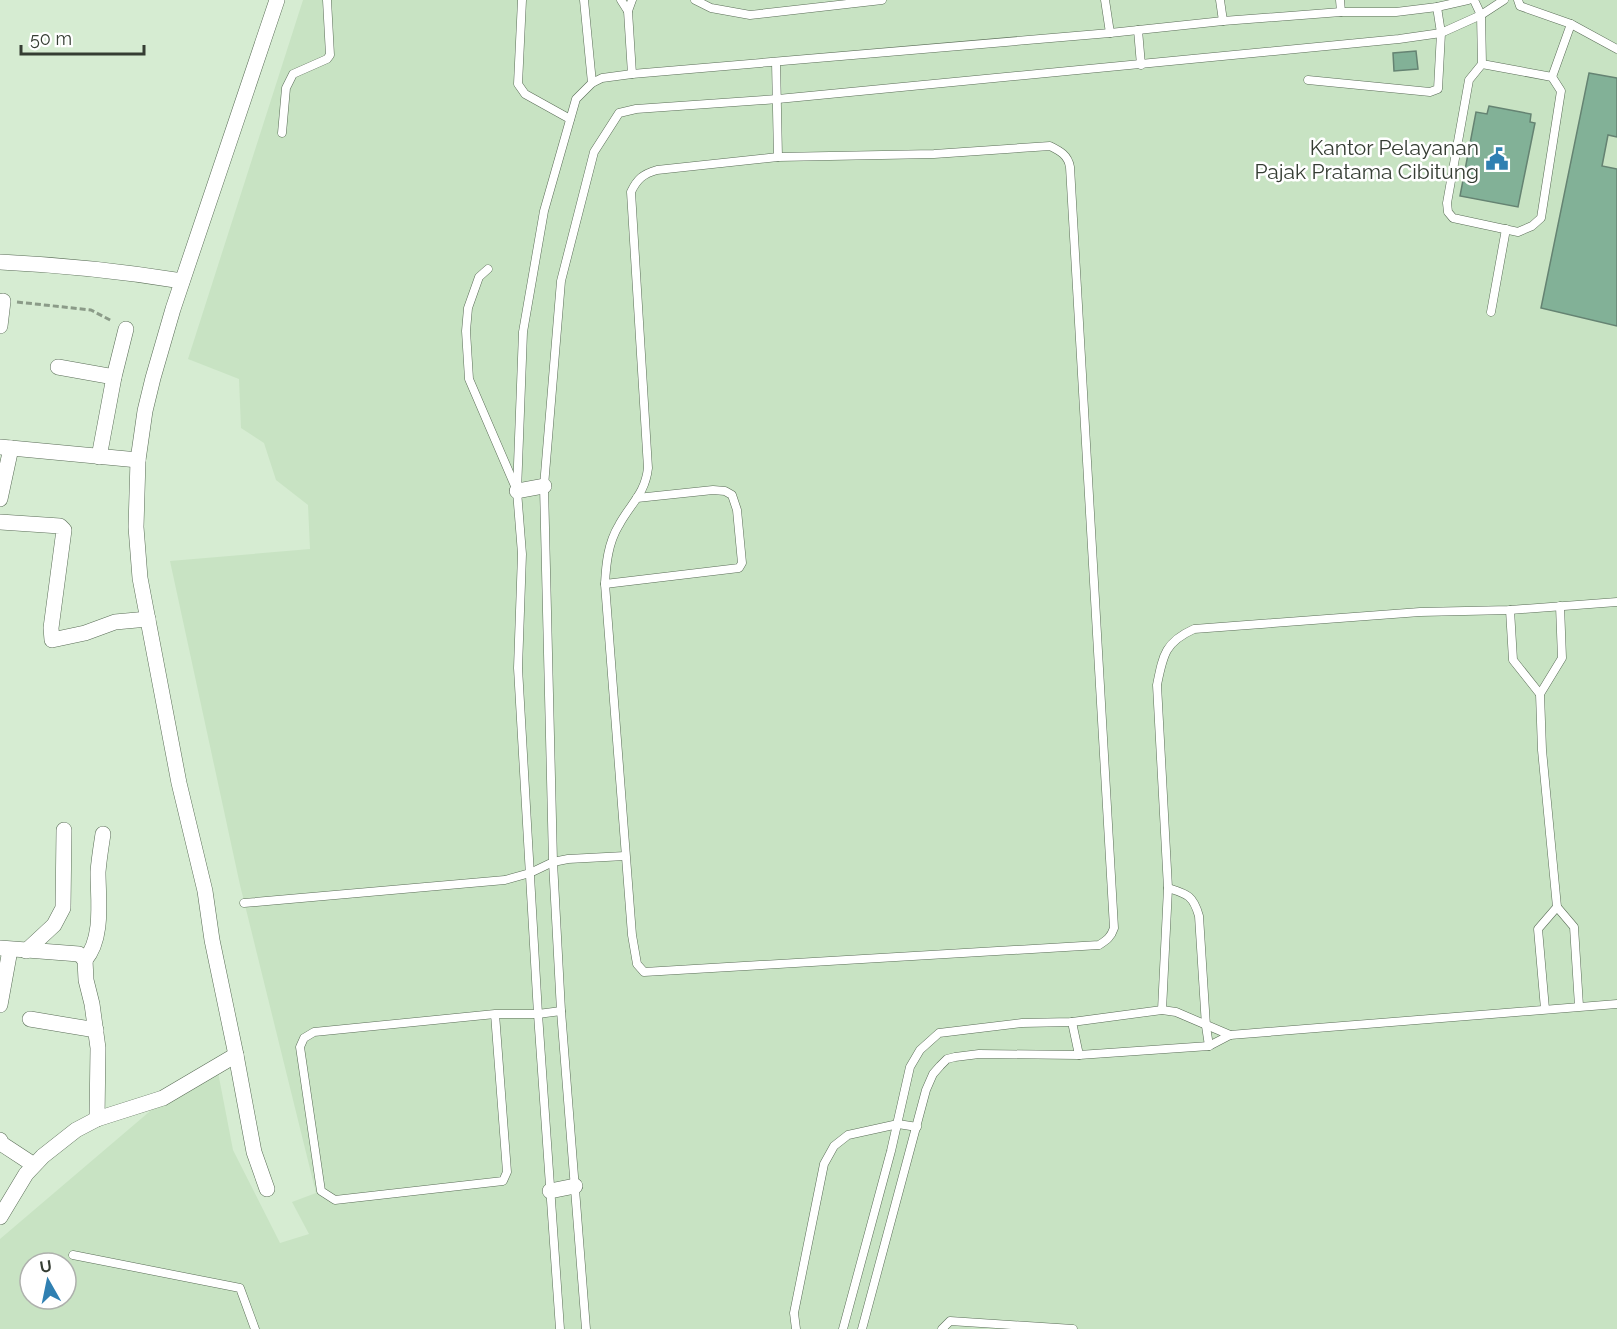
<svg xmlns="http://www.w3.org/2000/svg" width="1617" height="1329" font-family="Raleway,sans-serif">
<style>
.built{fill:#c8e3c3;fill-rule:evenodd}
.building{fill:#82b197;stroke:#658372;stroke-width:1.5}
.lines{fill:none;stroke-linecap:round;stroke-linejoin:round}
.lane-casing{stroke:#5a6d57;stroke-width:9}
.street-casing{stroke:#5a6d57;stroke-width:16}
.path{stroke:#8b9b88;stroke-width:3;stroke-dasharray:6 3;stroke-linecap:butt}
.lane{stroke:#fff;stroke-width:8}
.street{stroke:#fff;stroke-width:15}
.labels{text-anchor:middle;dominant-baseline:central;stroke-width:5;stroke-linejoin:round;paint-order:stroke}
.poi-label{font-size:21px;fill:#353d33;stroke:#fff;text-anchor:end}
</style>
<rect width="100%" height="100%" fill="#d6ecd2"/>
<!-- built -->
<path class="built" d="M303,0H1617V1329H0V1239L176,1089L217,1067L233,1150L280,1243L309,1234L292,1202L316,1193L240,885L170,561L310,549L308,505L276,480L264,443L241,428L239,379L188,359ZM30,1263H66V1299H30Z"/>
<!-- building -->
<g class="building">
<polygon points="1416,51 1418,69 1394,71 1393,53"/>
<polygon points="1589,73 1617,78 1617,137 1608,135 1602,166 1617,169 1617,326 1541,308"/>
<polygon points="1489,106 1531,114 1530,122 1535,123 1518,207 1460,196 1476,112 1487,114"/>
</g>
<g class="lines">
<!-- lane casing -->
<g class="lane-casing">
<g id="lane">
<polyline points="522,0 518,84 525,94 570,119"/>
<polyline points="584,0 592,83"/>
<polyline points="621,0 628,11"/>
<polyline points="632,0 628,11 632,74"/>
<polyline points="695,0 711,8 750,15 882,0"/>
<polyline points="1105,0 1110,33"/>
<polyline points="1220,0 1223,21"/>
<polyline points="1340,0 1341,12"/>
<polyline points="1474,0 1481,15 1482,64 1469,80 1447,203 1448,212 1453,218 1518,232 1532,226 1541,218 1561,91 1552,77 1482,64"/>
<polyline points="1518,0 1520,6 1571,24 1617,49"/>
<polyline points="1138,30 1141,65"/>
<polyline points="776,62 778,157"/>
<polyline points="1552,77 1571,24"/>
<polyline points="1308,80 1430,92 1438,89 1441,33 1437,7"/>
<polyline points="282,133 286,88 293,74 327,59 330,55 327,0"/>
<path d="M1050,146C1060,151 1068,155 1070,167L1114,928C1111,937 1107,940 1099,945L644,972L637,964L632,935L605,584C606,564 608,543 619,525C631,503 645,494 648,468L631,192C637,179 643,174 657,170L778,157L934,154Z"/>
<polyline points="488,269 479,277 468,308 466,331 469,379 515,486"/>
<polyline points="1491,312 1506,229"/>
<polyline points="605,584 739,568 742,563 737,510 732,495 725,491 713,490 637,498"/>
<polyline points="1560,606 1562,658 1540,694 1542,750 1557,907 1574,927 1579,1006"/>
<polyline points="1510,610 1513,660 1540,694"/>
<path d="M1168,888C1187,894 1193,895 1199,916L1206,1026L1209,1046"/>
<polyline points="244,903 505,880 530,873 553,862 568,859 625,856"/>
<polyline points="1545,1009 1538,929 1557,907"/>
<path d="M1162,1010L1168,888L1157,685C1163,655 1165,642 1194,629L1420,612L1510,610L1617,602"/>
<polyline points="495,1014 507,1172 503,1181 335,1200 321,1191 300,1047 304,1038 314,1032 495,1014 538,1014 561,1011"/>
<polyline points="1072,1022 1079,1055"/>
<polyline points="73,1255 240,1288 255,1329"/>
<polyline points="560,1329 538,1014 518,668 522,554 517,491 523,332 544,211 576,99 592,83 602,78 632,74 1110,33 1223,21 1341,12 1396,12 1437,7 1468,0"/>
<polyline points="586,1329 561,1011 553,862 544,486 561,281 594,152 619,113 636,109 778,99 1399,39 1441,33 1481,15 1504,0"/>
<polyline points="796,1329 794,1313 824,1164 834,1146 848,1135 898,1124 917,1127"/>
<polyline points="843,1329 891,1151 910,1067 920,1050 939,1033 1022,1023 1072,1022 1162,1010 1176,1012 1230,1035"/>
<polyline points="862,1329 926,1090 933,1074 940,1066 947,1059 955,1057 979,1054 1079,1055 1209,1046 1230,1035 1617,1004"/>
<polyline points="942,1329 950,1321 1073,1329"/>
</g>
</g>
<!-- street casing -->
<g class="street-casing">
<g id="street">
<path d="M0,262C62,265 121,271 182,281"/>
<polyline points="0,326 3,301"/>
<polyline points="58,367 114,377"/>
<polyline points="0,447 138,460"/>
<polyline points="99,457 114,377 126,329"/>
<polyline points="517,491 544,486"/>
<polyline points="0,499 11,448"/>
<polyline points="0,522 60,526 64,530 51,628 52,640 85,633 115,622 148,619"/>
<polyline points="0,948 79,954 85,960 86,980 92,1004 98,1048 97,1119"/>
<polyline points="26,951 54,925 63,908 64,830"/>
<path d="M85,960C104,938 98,899 98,872C99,859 101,847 103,834"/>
<polyline points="0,1005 10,950"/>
<polyline points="30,1019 96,1030"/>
<polyline points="0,1140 2,1144 34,1165"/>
<polyline points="267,1189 254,1152 236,1055 212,940 205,891 179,783 140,578 136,527 138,460 145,411 153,378 173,309 277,0"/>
<polyline points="550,1191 575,1186"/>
<polyline points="0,1217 26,1174 43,1156 76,1130 97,1119 163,1098 236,1055"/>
</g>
</g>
<!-- path -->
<polyline class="path" points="17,302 91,310 112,321"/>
<!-- lane -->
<use href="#lane" class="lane"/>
<!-- street -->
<use href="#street" class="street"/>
</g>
<!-- icons -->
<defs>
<g id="civic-bare" transform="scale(1.8)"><path d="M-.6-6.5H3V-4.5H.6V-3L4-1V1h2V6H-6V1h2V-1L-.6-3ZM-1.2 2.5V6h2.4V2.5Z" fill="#3080b2" stroke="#fff" stroke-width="2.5" paint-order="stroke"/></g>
</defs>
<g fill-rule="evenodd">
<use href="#civic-bare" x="1497" y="159"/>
</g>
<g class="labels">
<!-- poi labels -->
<g class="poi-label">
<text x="1479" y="147">Kantor Pelayanan<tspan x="1479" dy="24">Pajak Pratama Cibitung</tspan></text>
</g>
</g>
<!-- north arrow -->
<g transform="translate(48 1281) rotate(351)"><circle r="28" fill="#ffffff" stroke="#aeb1ad" stroke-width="1.5"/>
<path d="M0-4.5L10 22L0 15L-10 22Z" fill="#3080b2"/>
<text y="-9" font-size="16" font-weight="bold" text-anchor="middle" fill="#353d33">U</text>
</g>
<!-- scale -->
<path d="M21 45v9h123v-9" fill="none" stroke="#353d33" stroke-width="3"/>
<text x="30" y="45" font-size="18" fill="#353d33" stroke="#ffffff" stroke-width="4.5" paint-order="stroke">50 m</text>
</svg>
